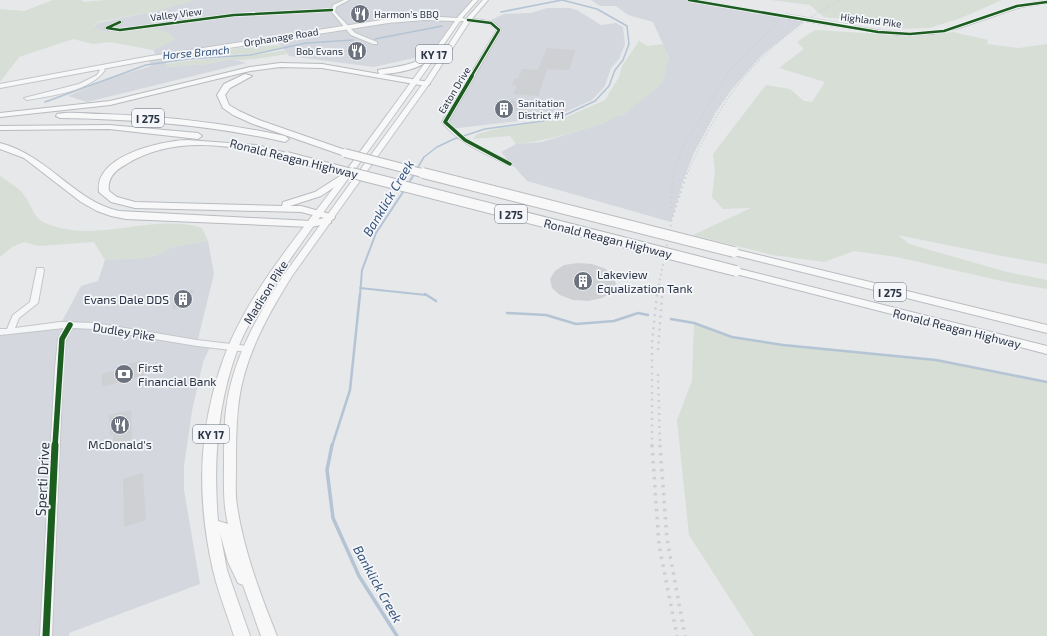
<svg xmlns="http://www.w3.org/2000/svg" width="1047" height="636" font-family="'Exo 2',sans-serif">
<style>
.built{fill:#d4d7dd}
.green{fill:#d6ded6}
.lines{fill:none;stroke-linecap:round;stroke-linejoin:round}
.stream-far3{stroke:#b4c4d5;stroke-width:1.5}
.stream-far2{stroke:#b4c4d5;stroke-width:2}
.stream-far1{stroke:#b4c4d5;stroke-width:2.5}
.stream{stroke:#b4c4d5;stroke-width:3.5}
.building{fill:#ced0d3}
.minor-casing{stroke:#c4c6c8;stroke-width:2}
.major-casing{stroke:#c2c5c8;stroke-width:2}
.highway-casing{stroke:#b8bbbf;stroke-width:2}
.minor{fill:#f5f6f7;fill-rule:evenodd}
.major{fill:#f8f8f8;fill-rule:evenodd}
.highway{fill:#f8f8f8;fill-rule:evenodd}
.rail-far3{stroke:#cecfd2;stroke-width:1.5;stroke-dasharray:1 2;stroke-linecap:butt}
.rail-far2{stroke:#cecfd2;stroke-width:2;stroke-dasharray:1.5 3.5;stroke-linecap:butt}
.rail-far1{stroke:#cecfd2;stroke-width:2.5;stroke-dasharray:2 4.5;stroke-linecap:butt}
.rail{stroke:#cecfd2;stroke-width:3.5;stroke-dasharray:2.5 5.5;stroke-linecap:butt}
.minor-bridge-casing{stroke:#c4c6c8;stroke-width:5.5;stroke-linecap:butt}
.highway-bridge-far1-casing{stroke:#b8bbbf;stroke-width:10;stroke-linecap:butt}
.highway-bridge-casing{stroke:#b8bbbf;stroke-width:12;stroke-linecap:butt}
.minor-bridge{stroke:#f5f6f7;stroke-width:4.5}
.highway-bridge-far1{stroke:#f8f8f8;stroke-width:8}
.highway-bridge{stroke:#f8f8f8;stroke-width:10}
.cycleway-far3-casing{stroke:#f4f6f9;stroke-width:4}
.cycleway-far2-casing{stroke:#f4f6f9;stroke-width:5}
.cycleway-far1-casing{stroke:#f4f6f9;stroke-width:8}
.cycleway-casing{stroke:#f4f6f9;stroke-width:10}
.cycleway-far3{stroke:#1b5e20;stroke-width:2.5}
.cycleway-far2{stroke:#1b5e20;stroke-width:3.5}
.cycleway-far1{stroke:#1b5e20;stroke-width:5.5}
.cycleway{stroke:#1b5e20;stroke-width:7}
.labels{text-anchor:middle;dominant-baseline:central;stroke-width:3.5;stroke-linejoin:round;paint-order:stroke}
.far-street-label{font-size:10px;fill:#2b3445;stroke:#f4f6f9}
.far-poi-label{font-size:10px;fill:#2b3445;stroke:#f4f6f9;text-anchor:start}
.far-water-label{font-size:11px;font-style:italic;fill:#34527a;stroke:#f4f6f9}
.shield{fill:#f4f6f9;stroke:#676e7b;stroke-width:1}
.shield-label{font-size:11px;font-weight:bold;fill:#2b3445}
.street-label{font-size:12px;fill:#2b3445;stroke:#f4f6f9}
.poi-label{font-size:12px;fill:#2b3445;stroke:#f4f6f9;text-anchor:start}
.water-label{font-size:13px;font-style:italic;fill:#34527a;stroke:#f4f6f9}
.near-street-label{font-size:14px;fill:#2b3445;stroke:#f4f6f9}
</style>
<rect width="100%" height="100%" fill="#e6e8ea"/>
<!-- built -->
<g class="built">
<polygon points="194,0 476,0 435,53 409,59 374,67 289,56 281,45 270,39 163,57 168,67 207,64 233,59 246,63 87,102 68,96 111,78 151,66 149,59 157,57 153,50 175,39 106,32 93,28 98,23 160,10"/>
<polygon points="591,0 689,0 785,16 803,22 762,55 732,89 716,112 694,153 683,181 671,222 527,181 501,152 516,144 542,142 604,123 615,116 623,115 641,100 669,58 653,22 628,15 616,6 600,6"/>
<polygon points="547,8 570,8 577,10 601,25 616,23 623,27 625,44 619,59 611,68 605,86 592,100 561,114 535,119 450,129 446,120 499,28 489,23 491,20 504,14 531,13"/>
<polygon points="208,241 214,274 197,343 211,345 203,362 192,411 184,466 184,490 200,584 69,633 69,636 0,636 0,332 60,325 81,286 98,281 105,260 145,258 163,253 171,247"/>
</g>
<!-- green -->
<g class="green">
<path d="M53,0H81L84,2L106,0H194L160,10L98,22L93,27C98,29 103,32 108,32C131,33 158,20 176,39L153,50L110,42L93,44L73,39L19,57L0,82V9L24,11Z"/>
<polygon points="771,0 1002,0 961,18 929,28 895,29 880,23 824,17 810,5"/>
<polygon points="815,30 913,36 953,32 988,40 987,44 1019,48 1047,44 1047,264 997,255 898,235 909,244 1007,272 1047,280 1047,289 1006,282 897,257 854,251 824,262 773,255 693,235 751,208 723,209 712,197 715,171 713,154 766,85 790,89 804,101 812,102 825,82 779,68 804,49 797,42"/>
<path d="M639,41L648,46L663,44L669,58L663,83L623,115C614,116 609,122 601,124C572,133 545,141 516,144L510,136L473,139L477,134L500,128L562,119L605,100L619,77L622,66Z"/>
<polygon points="281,45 283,48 249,54 179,57 245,47"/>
<path d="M284,50L288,54L255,59L239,60L233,59L207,64L168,67L166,64C205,57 245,58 284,50Z"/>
<path d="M0,176C7,181 18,187 24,195C30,202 33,215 40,220C45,224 54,226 60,228C107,239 157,214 202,228L208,241L171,247L163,253L145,258L105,260L94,242L39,246L24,242L12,247L0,257Z"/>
<polygon points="694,323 732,337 783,345 936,360 1047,382 1047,636 754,636 689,535 677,420 692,381"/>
</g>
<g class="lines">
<!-- stream-far3 -->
<g class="stream-far3">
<polyline points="501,12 562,0"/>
<polyline points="375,39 442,26"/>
<polyline points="45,102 146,65 188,59 250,55 306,43 353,40"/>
<polyline points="414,174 424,157 437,147 454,139 485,129 543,121 565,115 595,101 609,86 615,70 623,60 629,44 627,26 597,9 562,0"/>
</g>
<!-- stream-far2 -->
<g class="stream-far2">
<polyline points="408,184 415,173"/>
<polyline points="360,288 426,295"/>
<polyline points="360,295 362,270 376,233 405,189"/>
</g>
<!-- stream-far1 -->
<g class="stream-far1">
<polyline points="425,294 436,301"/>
<polyline points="507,313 546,315 576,324 614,321 638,313 648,315"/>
<polyline points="671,319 694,323 732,337 783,345 936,360 1047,382"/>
<polyline points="332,446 350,390 360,294"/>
</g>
<!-- stream -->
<polyline class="stream" points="332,445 327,470 333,518 359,576 397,636"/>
</g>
<!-- building -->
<g class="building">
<polygon points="357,46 370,51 357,56 344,51"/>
<polygon points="547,48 576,50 569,70 547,69 538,96 513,94 517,86 512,85 515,78 518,79 522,69 538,70"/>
<polygon points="512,98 522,110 500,113 497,106 509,104"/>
<polygon points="578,263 592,264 604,268 613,275 616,284 612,292 602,298 588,301 573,300 560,295 552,288 550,279 555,271 564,265"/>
<polygon points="179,290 194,290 187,308 172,309"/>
<polygon points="140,361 140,364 144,363 145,375 102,387 102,374 127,367 127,364"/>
<polygon points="131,410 132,439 113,444 113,434 110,435 109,415"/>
<polygon points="143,473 146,520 124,527 123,479"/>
</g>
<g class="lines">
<!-- minor casing -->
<g class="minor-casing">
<g id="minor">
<polygon points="344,0 349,0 336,7 335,12 355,33 377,42 377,44 373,44 351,35 331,11 234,16 120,31 105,28 120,21 122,22 121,23 112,27 120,29 234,14 332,9 333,5"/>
<polygon points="687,0 696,0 787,16 785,17"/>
<path d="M1047,1V3L1021,7L959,28L933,34L898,35L850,27L852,26C882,31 914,37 944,30C979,21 1009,4 1047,1Z"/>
<path d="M468,19C479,20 495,19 501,30L448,122C463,142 491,151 512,163V165H508C485,153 458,143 442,122L497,30C491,20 476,23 467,21V19Z"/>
<path d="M98,66H102L105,70C91,91 51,96 27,100L24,98L79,84L97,75L100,70L98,67Z"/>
<polygon points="37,268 43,268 44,270 38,303 19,318 15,328 60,322 95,323 197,340 248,346 252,349 248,352 197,346 95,329 72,328 66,339 63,368 52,636 40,636 55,368 58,339 64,328 0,335 0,329 7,329 13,315 30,302"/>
</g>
</g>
<!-- major casing -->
<g class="major-casing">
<path id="major" d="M473,0H478L462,18L466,19L483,0H488L470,21L432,80L292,276C267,316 242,361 238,409C236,428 236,446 236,464C236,478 235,493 237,506C244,551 260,594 277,636H261L243,585L238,583L228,562L220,533L227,570L250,636H234C227,614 218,592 213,570C203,527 199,478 205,434C209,405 217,374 228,347C254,286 299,234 338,182C377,128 417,75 455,21L424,20L388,23L145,61L0,88V84L145,57L388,19L424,16L457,18ZM460,21H464L427,78L283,276C257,316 232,361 226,409C224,427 224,445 224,464C224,484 223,504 228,524L218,521C213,462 217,404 238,348C244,332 253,317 262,303C282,269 305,238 328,206C373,145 417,84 460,21Z"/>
</g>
<!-- highway casing -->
<g class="highway-casing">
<g id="highway">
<path d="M433,52L438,53C424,68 401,73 382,74L429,82L430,84L426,86L322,68L280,67L250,71L110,105L0,117V113L110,101L250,67L280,63L322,64L379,74L378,70C400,66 413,66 433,52Z"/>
<polygon points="245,74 252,76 230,88 225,95 229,105 239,111 259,120 348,151 348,155 342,155 253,124 233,115 223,108 217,95 224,84"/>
<path d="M57,114C71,111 89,114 103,114C165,116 225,123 285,136L289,139L285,142C211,125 136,119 60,118L56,116Z"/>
<polygon points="109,125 198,133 202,136 198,139 109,129 0,130 0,126"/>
<path d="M187,140L257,145L290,154L291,156L287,159C233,145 174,134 125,165C114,171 107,179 109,191L117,197L135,202L282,206L283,202L315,192L343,174L346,173L351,176L321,196L290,206H301L334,215L335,217L334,219L331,220V223L311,227L126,219L111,216L97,211L81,202L24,158L0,149V143C49,156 74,201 119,211L311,221L324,218L301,212L135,208L111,202L99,192C94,156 160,141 187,140Z"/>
<polygon points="734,249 1047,325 1047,333 730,254 729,252 730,250"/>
<polygon points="736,268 1047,346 1047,354 732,273 730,271 732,269"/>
</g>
</g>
<!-- minor -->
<use href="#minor" class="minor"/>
<!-- major -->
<use href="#major" class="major"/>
<!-- highway -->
<use href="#highway" class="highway"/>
<!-- rail-far3 -->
<g class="rail-far3">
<polyline points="673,174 684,145 729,71 773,27"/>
<path d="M687,174C715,112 741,70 796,28C809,17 825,9 840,0"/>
</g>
<!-- rail-far2 -->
<g class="rail-far2">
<polyline points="671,208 673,173"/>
<polyline points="657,295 672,219 687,173"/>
</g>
<!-- rail-far1 -->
<g class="rail-far1">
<polyline points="658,350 662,296"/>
<polyline points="658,374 660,446"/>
<polyline points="652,446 652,343 657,294"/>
</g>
<!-- rail -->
<g class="rail">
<polyline points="652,445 659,545 677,636"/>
<polyline points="660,445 667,539 685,636"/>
</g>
<!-- minor-bridge casing -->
<g class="minor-bridge-casing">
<polyline id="minor-bridge" points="785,16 852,27"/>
</g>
<!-- highway-bridge-far1 casing -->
<g class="highway-bridge-far1-casing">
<g id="highway-bridge-far1">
<polyline points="345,153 426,174"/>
<polyline points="287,156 356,174"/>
</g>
</g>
<!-- highway-bridge casing -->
<g class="highway-bridge-casing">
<g id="highway-bridge">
<polyline points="352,173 736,271"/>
<polyline points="423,173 734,252"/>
</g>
</g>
<!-- minor-bridge -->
<use href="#minor-bridge" class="minor-bridge"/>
<!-- highway-bridge-far1 -->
<use href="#highway-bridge-far1" class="highway-bridge-far1"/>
<!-- highway-bridge -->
<use href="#highway-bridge" class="highway-bridge"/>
<!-- cycleway-far3 casing -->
<g class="cycleway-far3-casing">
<g id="cycleway-far3">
<polyline points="689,0 878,32 910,34 944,31 1017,6 1047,2"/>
<polyline points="468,20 491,23 499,30 471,77"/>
<polyline points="120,22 107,28 120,30 234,15 332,10"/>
</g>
</g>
<!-- cycleway-far2 casing -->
<g class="cycleway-far2-casing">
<polyline id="cycleway-far2" points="472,76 445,122 465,140 510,164"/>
</g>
<!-- cycleway-far1 casing -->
<g class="cycleway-far1-casing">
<polyline id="cycleway-far1" points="55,446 62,339 70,325"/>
</g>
<!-- cycleway casing -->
<g class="cycleway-casing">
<polyline id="cycleway" points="46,636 55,445"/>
</g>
<!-- cycleway-far3 -->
<use href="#cycleway-far3" class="cycleway-far3"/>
<!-- cycleway-far2 -->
<use href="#cycleway-far2" class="cycleway-far2"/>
<!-- cycleway-far1 -->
<use href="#cycleway-far1" class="cycleway-far1"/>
<!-- cycleway -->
<use href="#cycleway" class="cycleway"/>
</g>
<!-- icons -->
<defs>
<g id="restaurant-disc" transform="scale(1)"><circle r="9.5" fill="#6c737f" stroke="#f4f6f9"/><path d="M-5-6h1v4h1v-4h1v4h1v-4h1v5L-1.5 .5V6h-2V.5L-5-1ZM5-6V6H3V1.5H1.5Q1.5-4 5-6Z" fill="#fff"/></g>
<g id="building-disc" transform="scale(1)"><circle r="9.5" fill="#6c737f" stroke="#f4f6f9"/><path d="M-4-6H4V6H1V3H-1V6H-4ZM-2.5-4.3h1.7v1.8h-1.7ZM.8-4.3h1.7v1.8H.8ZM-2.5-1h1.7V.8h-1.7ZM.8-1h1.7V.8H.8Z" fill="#fff"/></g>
<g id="bank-disc" transform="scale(1)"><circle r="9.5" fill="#6c737f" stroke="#f4f6f9"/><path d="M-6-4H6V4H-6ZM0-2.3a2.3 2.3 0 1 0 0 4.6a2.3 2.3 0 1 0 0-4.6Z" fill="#fff"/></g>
</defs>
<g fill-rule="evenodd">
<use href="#restaurant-disc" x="360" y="14"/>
<use href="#restaurant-disc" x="357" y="51"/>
<use href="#building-disc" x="504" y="109"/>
<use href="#building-disc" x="583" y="281"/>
<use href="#building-disc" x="183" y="299"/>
<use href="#bank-disc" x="124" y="374"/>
<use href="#restaurant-disc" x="120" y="425"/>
</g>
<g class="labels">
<!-- far-street labels -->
<g class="far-street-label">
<text transform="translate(176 14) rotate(-7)">Valley View</text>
<text transform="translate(871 20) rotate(7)">Highland Pike</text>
<text transform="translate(281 37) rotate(-9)">Orphanage Road</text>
<text transform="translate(454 90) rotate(-59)">Eaton Drive</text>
</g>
<!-- far-poi labels -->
<g class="far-poi-label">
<text x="374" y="14">Harmon's BBQ</text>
<text x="343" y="51" text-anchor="end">Bob Evans</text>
<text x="518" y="103">Sanitation<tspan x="518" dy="12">District #1</tspan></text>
</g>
<!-- far-water labels -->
<g class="far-water-label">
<text transform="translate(196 52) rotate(-5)">Horse Branch</text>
</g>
<!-- shield labels -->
<g class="shield">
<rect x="416" y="45" width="36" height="18" rx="3"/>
<rect x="132" y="109" width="32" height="18" rx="3"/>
<rect x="495" y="205" width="32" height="18" rx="3"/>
<rect x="874" y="283" width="32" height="18" rx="3"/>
<rect x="193" y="425" width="36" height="18" rx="3"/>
</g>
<g class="shield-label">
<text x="434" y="54">KY 17</text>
<text x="148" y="118">I 275</text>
<text x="511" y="214">I 275</text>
<text x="890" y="292">I 275</text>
<text x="211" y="434">KY 17</text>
</g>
<!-- street labels -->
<g class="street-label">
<text transform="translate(294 158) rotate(14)">Ronald Reagan Highway</text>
<text transform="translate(608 238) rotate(14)">Ronald Reagan Highway</text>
<text transform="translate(265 292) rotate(-58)">Madison Pike</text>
<text transform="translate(957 328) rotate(14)">Ronald Reagan Highway</text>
<text transform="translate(124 331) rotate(9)">Dudley Pike</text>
</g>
<!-- poi labels -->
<g class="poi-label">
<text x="597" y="274">Lakeview<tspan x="597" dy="14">Equalization Tank</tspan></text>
<text x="169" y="299" text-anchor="end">Evans Dale DDS</text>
<text x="138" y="367">First<tspan x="138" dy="14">Financial Bank</tspan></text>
<text x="120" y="444" text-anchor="middle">McDonald's</text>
</g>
<!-- water labels -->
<g class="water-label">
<text transform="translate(388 198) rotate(-59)">Banklick Creek</text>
<text transform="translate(378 584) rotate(61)">Banklick Creek</text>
</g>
<!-- near-street labels -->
<g class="near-street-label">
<text transform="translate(42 479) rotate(-87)">Sperti Drive</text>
</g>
</g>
</svg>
